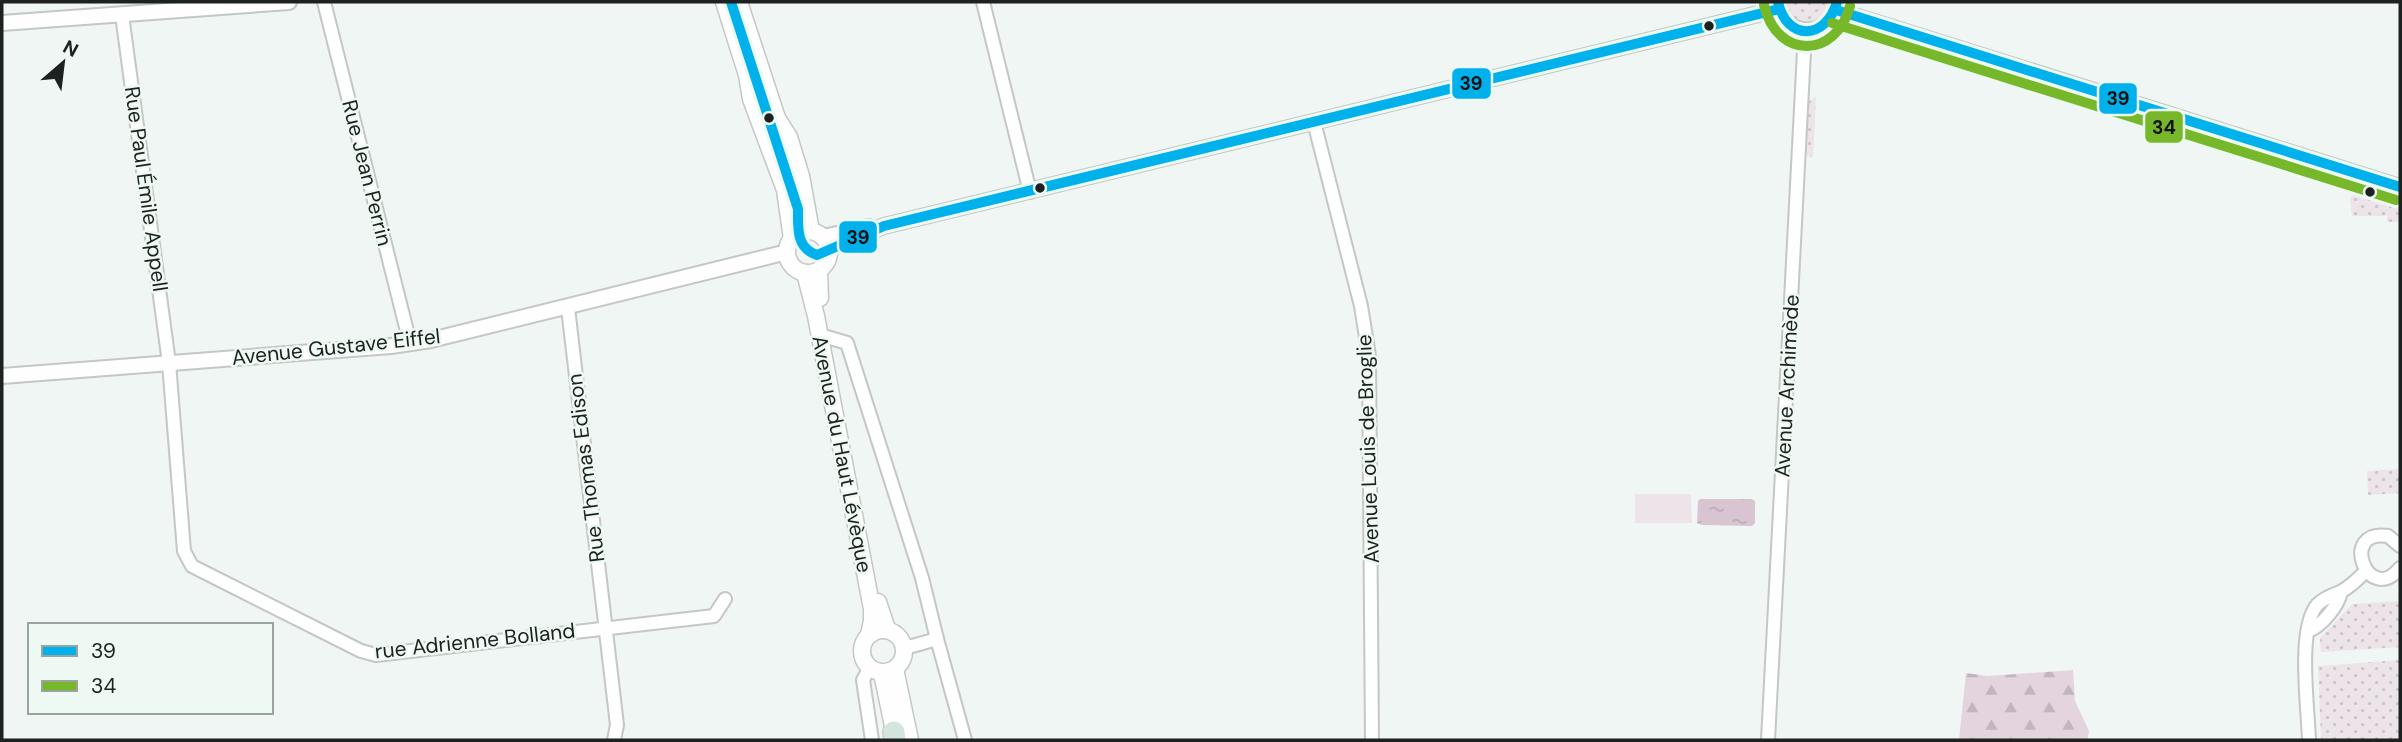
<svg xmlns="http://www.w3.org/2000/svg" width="2402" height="742" font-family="'DM Sans',sans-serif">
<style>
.green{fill:url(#green-dots)}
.forest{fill:url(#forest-firs)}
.pitch{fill:#ece4e9}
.water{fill:url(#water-ripples)}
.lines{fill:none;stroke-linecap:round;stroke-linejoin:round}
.minor-casing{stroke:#c3c7c5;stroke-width:16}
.tertiary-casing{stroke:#c3c7c5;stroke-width:18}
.secondary-casing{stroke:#c3c7c5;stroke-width:19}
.motorway-casing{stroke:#cccfce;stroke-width:24}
.minor{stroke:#fdfefd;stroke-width:12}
.tertiary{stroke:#fdfefd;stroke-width:14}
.secondary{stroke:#fdfefd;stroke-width:16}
.motorway{stroke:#d3e6de;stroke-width:21}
.bus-1-casing{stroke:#edf9f2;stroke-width:16}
.bus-2-casing{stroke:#edf9f2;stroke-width:16}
.bus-1{stroke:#00b1eb;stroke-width:10}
.bus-2{stroke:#76b82a;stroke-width:10}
.bus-dot{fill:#1d211f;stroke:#edf9f2;stroke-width:2.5}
.labels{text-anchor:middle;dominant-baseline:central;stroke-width:5;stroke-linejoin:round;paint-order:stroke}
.street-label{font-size:21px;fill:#1d211f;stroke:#edf9f2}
.line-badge{stroke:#edf9f2;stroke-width:2.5}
.pale-badge-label{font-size:19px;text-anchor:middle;font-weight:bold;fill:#111}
</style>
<defs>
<pattern id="green-dots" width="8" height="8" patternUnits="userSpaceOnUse" patternTransform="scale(1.75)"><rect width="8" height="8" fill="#ece4e9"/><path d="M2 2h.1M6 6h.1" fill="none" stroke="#cac3c7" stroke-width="1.8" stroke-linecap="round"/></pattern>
<pattern id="forest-firs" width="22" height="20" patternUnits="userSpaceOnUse" patternTransform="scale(1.75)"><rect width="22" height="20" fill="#e3d4de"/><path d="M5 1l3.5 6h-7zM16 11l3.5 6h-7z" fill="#c2b6be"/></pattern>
<pattern id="water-ripples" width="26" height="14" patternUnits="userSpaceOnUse" patternTransform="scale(1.75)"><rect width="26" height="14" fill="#d9c5d1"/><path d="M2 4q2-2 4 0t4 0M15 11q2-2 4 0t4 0" fill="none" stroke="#baa9b3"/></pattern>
</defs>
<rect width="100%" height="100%" fill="#f0f6f3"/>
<!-- green -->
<g class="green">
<path d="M1784,2H1829V9L1820,19C1803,25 1788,19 1784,2Z"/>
<polygon points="1816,97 1813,158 1807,155 1804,146 1809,101"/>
<polygon points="2357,189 2400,203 2400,222 2387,222 2387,216 2352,216 2350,199"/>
<polygon points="2400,469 2400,493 2368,495 2367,471"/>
<polygon points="2400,601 2400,647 2321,652 2320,638 2352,604"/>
<polygon points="2400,660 2400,740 2321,740 2318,666"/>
</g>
<!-- forest -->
<polygon class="forest" points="2073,670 2075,701 2089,731 2087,740 1959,740 1966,673 1988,676"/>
<!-- pitch -->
<polygon class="pitch" points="1635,494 1691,494 1692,523 1635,523"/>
<!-- water -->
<polygon class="water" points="1700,499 1752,499 1755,501 1755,523 1752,526 1702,525 1697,523 1698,501"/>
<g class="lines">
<!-- minor casing -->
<g class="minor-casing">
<g id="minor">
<polyline points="324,2 410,343"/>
<polyline points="983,2 1030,192"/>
<polyline points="122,15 169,363 184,551 192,566 361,651 376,655 714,616 725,599"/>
<polyline points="1314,122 1361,306 1369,356 1372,740"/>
<polyline points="568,308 617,725 614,740"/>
<polyline points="827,337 847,343 922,578 937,639"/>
<path d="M2400,546L2388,536C2338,528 2368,607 2400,568"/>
<path d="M2308,631C2322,626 2338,606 2341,592"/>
<polyline points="905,648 937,639 965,740"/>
<polyline points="870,667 863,680 872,740"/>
<polyline points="1768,740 1805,32"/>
<path d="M2309,740C2308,708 2297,629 2317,605C2325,597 2331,596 2340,592C2349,588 2359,578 2366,571"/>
</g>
</g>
<!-- tertiary casing -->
<g class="tertiary-casing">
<g id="tertiary">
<path d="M1778,2C1780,39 1833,40 1837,3"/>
<polyline points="1836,10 2400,187"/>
<polyline points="2,23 289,2"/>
<polyline points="823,237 869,227"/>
<polyline points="829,249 884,226 1779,9"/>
<polyline points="2,376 391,346 431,340 787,252"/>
</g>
</g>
<!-- secondary casing -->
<g class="secondary-casing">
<g id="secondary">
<polyline points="724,2 747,75 751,99 785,190 792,239"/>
<polyline points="739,2 777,118 789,137 801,176 811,231"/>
<circle cx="808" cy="252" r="21"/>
<polyline points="819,270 820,298"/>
<polyline points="805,273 816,316 872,609 872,621 869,635"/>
<polyline points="878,602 887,629"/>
<circle cx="883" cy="651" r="21"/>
<polyline points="895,669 910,740"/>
<polyline points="880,672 883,678 896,740"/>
</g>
</g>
<!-- motorway casing -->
<g class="motorway-casing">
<polyline id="motorway" points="894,732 895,740"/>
</g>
<!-- minor -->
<use href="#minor" class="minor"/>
<!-- tertiary -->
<use href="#tertiary" class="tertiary"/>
<!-- secondary -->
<use href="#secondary" class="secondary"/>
<!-- motorway -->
<use href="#motorway" class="motorway"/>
<!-- bus-1 casing -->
<g class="bus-1-casing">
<g id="bus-1">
<path d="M731,2L798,209C798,228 796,248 817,255L884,226L1779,9"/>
<path d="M1778,2C1787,42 1826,40 1837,2"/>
<polyline points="1836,10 2400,187"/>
</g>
</g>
<!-- bus-2 casing -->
<g class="bus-2-casing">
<g id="bus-2">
<path d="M1764,5C1777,60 1836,59 1850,6"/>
<polyline points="1832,23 2396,200"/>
</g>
</g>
<!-- bus-1 -->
<use href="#bus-1" class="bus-1"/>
<!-- bus-2 -->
<use href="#bus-2" class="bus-2"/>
</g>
<!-- markers -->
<g class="bus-dot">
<circle cx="1709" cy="26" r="6"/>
<circle cx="769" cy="118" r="6"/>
<circle cx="1040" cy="188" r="6"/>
<circle cx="2370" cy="192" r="6"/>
</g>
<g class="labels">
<!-- street labels -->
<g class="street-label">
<text transform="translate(367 173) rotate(76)">Rue Jean Perrin</text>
<text transform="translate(146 189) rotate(82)">Rue Paul Émile Appell</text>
<text transform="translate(336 347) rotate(-6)">Avenue Gustave Eiffel</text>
<text transform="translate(1787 386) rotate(-87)">Avenue Archimède</text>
<text transform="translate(1368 449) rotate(-92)">Avenue Louis de Broglie</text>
<text transform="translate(842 454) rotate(79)">Avenue du Haut Lévèque</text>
<text transform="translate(586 468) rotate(-97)">Rue Thomas Edison</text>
<text transform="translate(475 641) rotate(-6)">rue Adrienne Bolland</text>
</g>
</g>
<g class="line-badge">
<rect x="1451" y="67" width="41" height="33" rx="7" fill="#00b1eb"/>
<rect x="2098" y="82" width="40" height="33" rx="7" fill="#00b1eb"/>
<rect x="2144" y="110" width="40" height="34" rx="7" fill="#76b82a"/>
<rect x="838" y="220" width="40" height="34" rx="7" fill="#00b1eb"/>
</g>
<g class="pale-badge-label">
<text x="1471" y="90">39</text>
<text x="2118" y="105">39</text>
<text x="2164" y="134">34</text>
<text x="858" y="244">39</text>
</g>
<!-- border -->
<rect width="2402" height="742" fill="none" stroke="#1d211f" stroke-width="7"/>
<!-- legend -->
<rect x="28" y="623" width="245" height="91" fill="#edf9f2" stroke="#9aa39e" stroke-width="2"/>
<rect x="42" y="646" width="35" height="10" fill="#00b1eb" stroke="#9aa39e" stroke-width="2"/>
<text x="91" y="658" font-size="21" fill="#1d211f">39</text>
<rect x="42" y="681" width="35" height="10" fill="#76b82a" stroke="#9aa39e" stroke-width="2"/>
<text x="91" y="693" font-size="21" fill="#1d211f">34</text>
<!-- north arrow -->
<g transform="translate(63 63) rotate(28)" stroke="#edf9f2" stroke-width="5" paint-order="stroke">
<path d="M0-5L12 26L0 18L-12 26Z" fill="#1d211f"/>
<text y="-10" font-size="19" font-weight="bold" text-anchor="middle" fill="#1d211f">N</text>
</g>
</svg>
